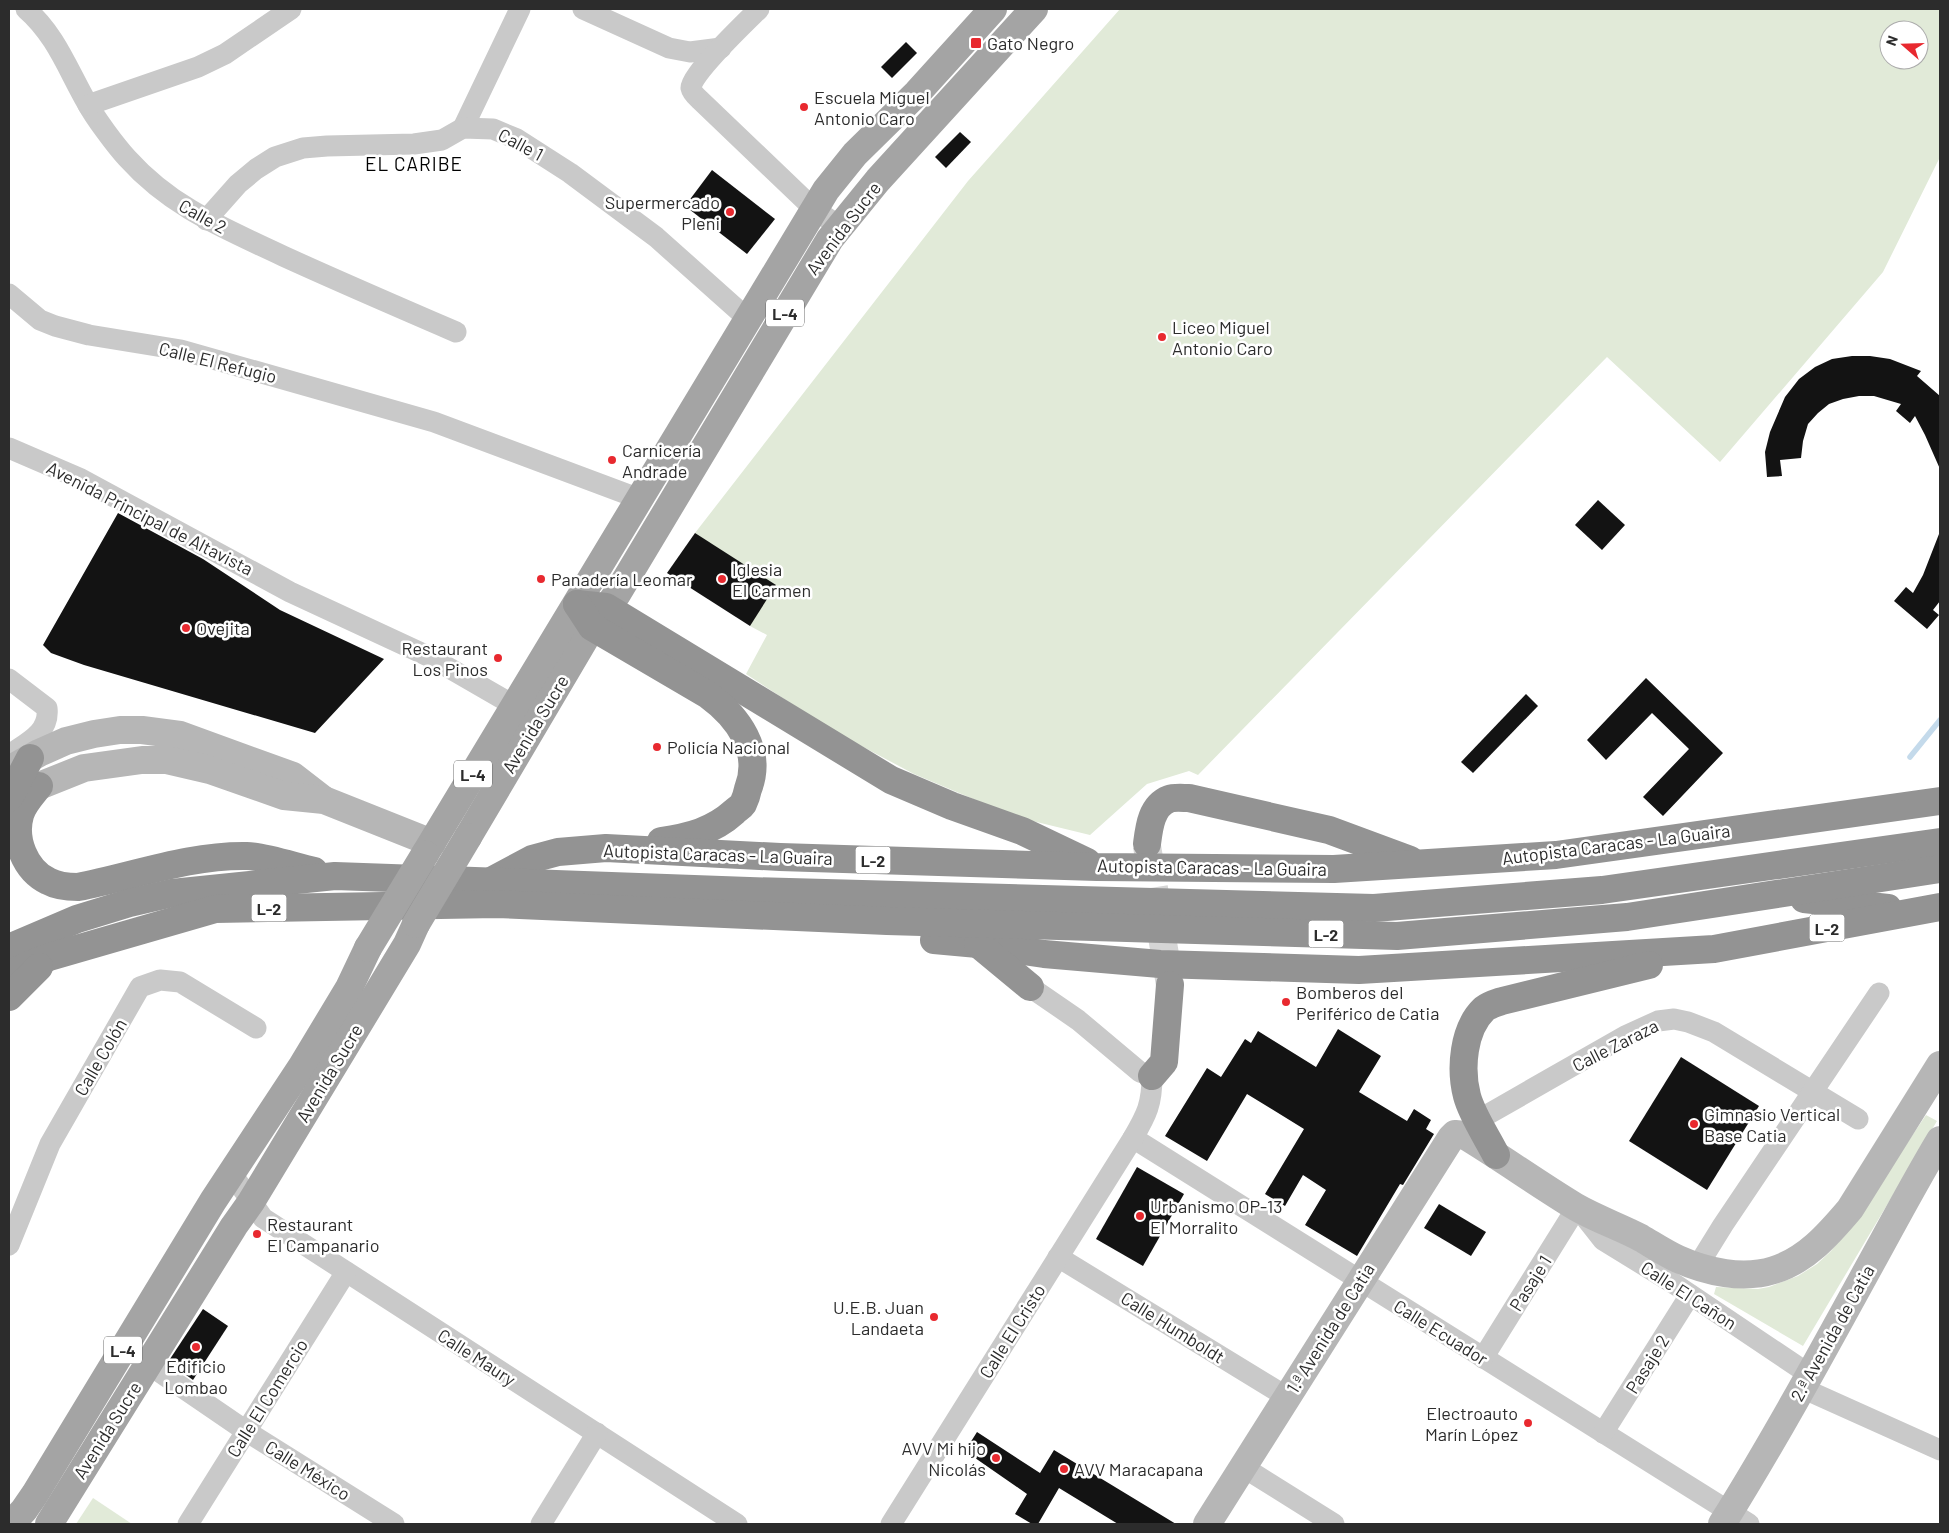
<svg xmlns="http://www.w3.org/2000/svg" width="1949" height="1533" font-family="Barlow,sans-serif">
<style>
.green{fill:#e1ead8;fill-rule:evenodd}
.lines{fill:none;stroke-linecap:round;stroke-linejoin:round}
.stream{stroke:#c4daeb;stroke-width:5.5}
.building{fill:#131313}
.highway-tunnel{stroke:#d5d5d5;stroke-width:28;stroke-dasharray:28 14;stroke-linecap:butt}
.street{stroke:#c9c9c9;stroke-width:21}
.secondary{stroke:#b6b6b6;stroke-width:28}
.primary{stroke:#a4a4a4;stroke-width:28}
.highway{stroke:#939393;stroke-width:28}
.primary-bridge{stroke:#a4a4a4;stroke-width:28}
.poi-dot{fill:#e8292f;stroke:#fff;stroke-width:2}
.labels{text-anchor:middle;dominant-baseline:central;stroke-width:5;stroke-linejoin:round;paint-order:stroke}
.shield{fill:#fff;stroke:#6b6b6b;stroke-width:1}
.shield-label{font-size:16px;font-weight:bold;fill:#2c2c2c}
.poi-label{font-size:18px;fill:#2c2c2c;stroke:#fff;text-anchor:start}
.street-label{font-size:18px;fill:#2c2c2c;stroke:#fff}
.neighbourhood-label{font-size:19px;letter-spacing:1px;fill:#000;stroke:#fff}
</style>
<rect width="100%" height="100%" fill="#fff"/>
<!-- green -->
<g class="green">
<path d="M1120,9H1940V157L1883,272L1720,462L1607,357L1198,775L1189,771L1147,784L1090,835L1016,817L914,774L835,732L746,674L767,635L750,626L695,533L968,181ZM1889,30H1919V60H1889Z"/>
<polygon points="1926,1115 1937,1121 1803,1346 1714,1294 1716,1287 1758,1289 1769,1287 1798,1276 1817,1264 1831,1251 1855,1221"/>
<polygon points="93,1498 132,1524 76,1524"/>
</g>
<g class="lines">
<!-- stream -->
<polyline class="stream" points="1910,757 1940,720"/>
</g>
<!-- building -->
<g class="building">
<polygon points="906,42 917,53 892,78 881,67"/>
<polygon points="960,132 971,142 946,168 935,157"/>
<polygon points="712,170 775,219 747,254 685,206"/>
<polygon points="1852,356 1870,356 1890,359 1921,371 1917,376 1940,396 1940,469 1925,435 1915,416 1910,423 1896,411 1901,404 1874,396 1859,396 1843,399 1829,404 1818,413 1808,424 1803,441 1801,458 1780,460 1782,476 1767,477 1765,452 1770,432 1785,397 1799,379 1815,367 1832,359"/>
<polygon points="1598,500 1625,525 1602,550 1575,525"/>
<polygon points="118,513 203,559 280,610 384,659 315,733 84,665 51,653 43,645"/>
<polygon points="695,533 776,585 750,626 667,573"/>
<polygon points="1939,534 1940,601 1933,610 1939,615 1927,629 1894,601 1906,587 1913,593 1923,575"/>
<polygon points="1646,678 1723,753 1663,816 1643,797 1689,749 1652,713 1606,760 1587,740"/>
<polygon points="1526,694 1538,706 1473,773 1461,762"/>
<polygon points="1338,1029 1381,1056 1359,1092 1407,1121 1414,1109 1431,1120 1426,1129 1434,1134 1403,1185 1400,1184 1357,1256 1305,1225 1326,1190 1303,1175 1285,1206 1265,1194 1304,1129 1247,1094 1207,1161 1165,1136 1207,1068 1221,1077 1245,1039 1251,1043 1258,1031 1316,1067"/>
<polygon points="1681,1057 1759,1106 1707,1190 1629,1141"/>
<polygon points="1137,1167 1184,1194 1143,1266 1096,1239"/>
<polygon points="1439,1204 1486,1232 1471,1256 1424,1228"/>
<polygon points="203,1309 228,1326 193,1380 168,1362"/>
<polygon points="977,1432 1040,1473 1054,1450 1176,1524 1118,1524 1059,1488 1038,1524 1032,1524 1015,1514 1027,1494 965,1451"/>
</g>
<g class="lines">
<!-- highway-tunnel -->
<polyline class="highway-tunnel" points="1147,846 1170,985"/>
<!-- street -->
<g class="street">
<path d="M26,9C56,35 68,70 87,103C95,118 116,146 127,158C172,208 224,228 283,256C340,282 398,307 456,332"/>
<polyline points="583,9 669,48 690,52 721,48"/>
<path d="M759,9C748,20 690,75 691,88C692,93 697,97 700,100L814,209L840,227"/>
<polyline points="88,105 198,67 225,54 291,9"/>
<polyline points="463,128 520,9"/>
<polyline points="206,220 238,184 256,169 275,157 303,148 327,146 414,144 442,140 463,128 493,129 517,139 570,173 656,237 749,320"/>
<polyline points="9,294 40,320 55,326 89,335 181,350 434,422 640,499"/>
<polyline points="9,448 81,479 290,592 430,657 527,713"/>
<path d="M9,679L47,708C50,733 26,743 9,755"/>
<polyline points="1478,1120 1625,1036 1658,1021 1674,1019 1688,1022 1714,1032 1858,1119"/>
<polyline points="1133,1138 1749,1524"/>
<polyline points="232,1174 263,1218 737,1524"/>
<polyline points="9,1245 50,1144 140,987 160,980 180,982 256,1028"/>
<polyline points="1058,1257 1287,1397"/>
<polyline points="1697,1267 1723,1225 1879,993"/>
<polyline points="1483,1358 1577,1207 1603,1240 1676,1285 1810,1375"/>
<polyline points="148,1364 246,1431 394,1524"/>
<polyline points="1802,1388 1940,1450"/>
<polyline points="1603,1433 1690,1295"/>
<polyline points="1243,1467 1334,1524"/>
<polyline points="188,1524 346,1272"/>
<polyline points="541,1524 597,1433"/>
<path d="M891,1524L1133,1138C1147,1114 1152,1104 1152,1076L1140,1072L1078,1020L1030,987"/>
</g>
<!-- secondary -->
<g class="secondary">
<polyline points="9,770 39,753 66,741 94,734 120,730 142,730 180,735 293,776 324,800"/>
<polyline points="19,800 39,786 84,768 142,760 167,760 210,770 284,796 324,800 432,843"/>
<path d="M1207,1524L1451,1138L1455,1134L1464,1135C1502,1158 1538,1184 1576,1207C1597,1219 1620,1227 1641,1238C1653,1245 1665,1253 1678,1259C1707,1272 1743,1280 1774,1270C1806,1260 1828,1235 1850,1209L1940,1065"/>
<path d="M1722,1524C1772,1444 1818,1360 1864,1276C1889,1231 1913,1185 1940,1140"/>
</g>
<!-- primary -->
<g class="primary">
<polyline points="468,837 592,627 617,594 830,239 878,180 1034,9"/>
<polyline points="425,854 826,190 855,154 917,93 993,9"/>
<polyline points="11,1524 24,1510 35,1494 213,1201 302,1066 349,988 368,948"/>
<polyline points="49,1524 234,1226 251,1202 407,944 416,924"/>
</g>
<!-- highway -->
<g class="highway">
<polyline points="577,604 606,607 891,780 952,806 1022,831 1087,862"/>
<path d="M577,604L592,627L708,695C738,717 763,751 748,789C747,794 745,800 743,804C741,807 737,809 734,812C713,831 689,837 661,841"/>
<path d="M39,786C32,795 23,804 20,815C13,839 25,870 48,881C57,886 67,887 78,887C134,876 189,855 247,856C264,856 296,867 314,871"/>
<polyline points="9,798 30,758"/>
<path d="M1147,844C1149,828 1151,806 1169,799C1174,797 1183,798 1189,798L1329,830L1410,860"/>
<polyline points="489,882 532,859 558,852 606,848 780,857 1097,867 1334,869 1556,855 1940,801"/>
<polyline points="1804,899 1888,908"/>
<polyline points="934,940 978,944 1044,954 1160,964 1359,970 1714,949 1940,907"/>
<polyline points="978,944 1030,987"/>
<polyline points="9,948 77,919 129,903 172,893 335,876 749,891 1374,908 1602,890 1940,842"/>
<polyline points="9,974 49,957 215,909 497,904 887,921 1397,936 1627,917 1940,869"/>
<polyline points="9,997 39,967"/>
<polyline points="1152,1076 1164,1062 1170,985"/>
<path d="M1496,1155C1487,1137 1472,1115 1467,1096C1460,1069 1463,1029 1484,1009C1489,1005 1496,1003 1502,1001L1649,965"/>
</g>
<!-- primary-bridge -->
<g class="primary-bridge">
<polyline points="416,924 468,837"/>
<polyline points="368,948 425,854"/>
</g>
</g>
<!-- markers -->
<g class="poi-dot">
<rect x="970" y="37" width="12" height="12" rx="2.5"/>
<circle cx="804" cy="107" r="5"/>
<circle cx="730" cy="212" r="5"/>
<circle cx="1162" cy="337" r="5"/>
<circle cx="612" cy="460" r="5"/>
<circle cx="541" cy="579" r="5"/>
<circle cx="722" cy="579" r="5"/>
<circle cx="186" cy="628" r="5"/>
<circle cx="498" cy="658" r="5"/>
<circle cx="657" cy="747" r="5"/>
<circle cx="1286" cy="1002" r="5"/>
<circle cx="1694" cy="1124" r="5"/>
<circle cx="1140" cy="1216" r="5"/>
<circle cx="257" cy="1234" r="5"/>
<circle cx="934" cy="1317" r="5"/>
<circle cx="196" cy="1347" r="5"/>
<circle cx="1528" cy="1423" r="5"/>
<circle cx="996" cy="1458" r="5"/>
<circle cx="1064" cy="1469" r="5"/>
</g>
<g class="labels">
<!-- shield labels -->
<g class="shield">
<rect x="766" y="299.5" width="38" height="27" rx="4"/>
<rect x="454" y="760.5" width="38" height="27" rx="4"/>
<rect x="855.5" y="846.5" width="35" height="27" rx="4"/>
<rect x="251.5" y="894.5" width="35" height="27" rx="4"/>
<rect x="1809.5" y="914.5" width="35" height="27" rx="4"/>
<rect x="1308.5" y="920.5" width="35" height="27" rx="4"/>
<rect x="104" y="1336.5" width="38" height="27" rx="4"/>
</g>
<g class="shield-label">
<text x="785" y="313">L-4</text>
<text x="473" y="774">L-4</text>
<text x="873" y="860">L-2</text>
<text x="269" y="908">L-2</text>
<text x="1827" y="928">L-2</text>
<text x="1326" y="934">L-2</text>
<text x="123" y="1350">L-4</text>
</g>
<!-- poi labels -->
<g class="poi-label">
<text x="987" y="43">Gato Negro</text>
<text x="814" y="97">Escuela Miguel<tspan x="814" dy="21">Antonio Caro</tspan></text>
<text x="720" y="202" text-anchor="end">Supermercado<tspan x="720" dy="21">Pleni</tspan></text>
<text x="1172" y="327">Liceo Miguel<tspan x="1172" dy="21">Antonio Caro</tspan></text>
<text x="622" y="450">Carnicería<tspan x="622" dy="21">Andrade</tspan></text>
<text x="732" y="569">Iglesia<tspan x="732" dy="21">El Carmen</tspan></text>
<text x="551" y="579">Panadería Leomar</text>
<text x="196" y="628">Ovejita</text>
<text x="488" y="648" text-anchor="end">Restaurant<tspan x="488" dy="21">Los Pinos</tspan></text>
<text x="667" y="747">Policía Nacional</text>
<text x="1296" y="992">Bomberos del<tspan x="1296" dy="21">Periférico de Catia</tspan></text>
<text x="1704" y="1114">Gimnasio Vertical<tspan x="1704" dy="21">Base Catia</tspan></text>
<text x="1150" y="1206">Urbanismo OP-13<tspan x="1150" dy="21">El Morralito</tspan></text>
<text x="267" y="1224">Restaurant<tspan x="267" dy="21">El Campanario</tspan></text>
<text x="924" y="1307" text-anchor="end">U.E.B. Juan<tspan x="924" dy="21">Landaeta</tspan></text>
<text x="196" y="1366" text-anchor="middle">Edificio<tspan x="196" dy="21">Lombao</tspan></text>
<text x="1518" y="1413" text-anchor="end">Electroauto<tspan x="1518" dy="21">Marín López</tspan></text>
<text x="986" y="1448" text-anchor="end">AVV Mi hijo<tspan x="986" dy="21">Nicolás</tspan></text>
<text x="1074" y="1469">AVV Maracapana</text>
</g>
<!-- street labels -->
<g class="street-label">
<text transform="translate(521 144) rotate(28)">Calle 1</text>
<text transform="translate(203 216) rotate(29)">Calle 2</text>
<text transform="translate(843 228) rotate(-53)">Avenida Sucre</text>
<text transform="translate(218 362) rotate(14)">Calle El Refugio</text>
<text transform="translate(150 518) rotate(27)">Avenida Principal de Altavista</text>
<text transform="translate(535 724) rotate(-59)">Avenida Sucre</text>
<text transform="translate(1616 844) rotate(-7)">Autopista Caracas - La Guaira</text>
<text transform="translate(718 854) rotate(2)">Autopista Caracas - La Guaira</text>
<text transform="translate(1212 867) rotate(1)">Autopista Caracas - La Guaira</text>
<text transform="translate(1615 1045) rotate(-27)">Calle Zaraza</text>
<text transform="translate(100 1057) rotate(-60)">Calle Colón</text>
<text transform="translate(329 1073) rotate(-59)">Avenida Sucre</text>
<text transform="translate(1530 1283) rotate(-58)">Pasaje 1</text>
<text transform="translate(1689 1295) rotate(33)">Calle El Cañon</text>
<text transform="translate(1173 1327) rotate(32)">Calle Humboldt</text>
<text transform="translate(1330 1328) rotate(-58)">1.ª Avenida de Catia</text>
<text transform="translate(1012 1331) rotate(-58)">Calle El Cristo</text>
<text transform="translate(1441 1332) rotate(32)">Calle Ecuador</text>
<text transform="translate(1832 1333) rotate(-61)">2.ª Avenida de Catia</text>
<text transform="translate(477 1357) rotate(33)">Calle Maury</text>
<text transform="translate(1647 1364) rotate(-58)">Pasaje 2</text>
<text transform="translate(267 1398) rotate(-58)">Calle El Comercio</text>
<text transform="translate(107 1430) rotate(-58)">Avenida Sucre</text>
<text transform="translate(308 1470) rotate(32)">Calle México</text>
</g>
<!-- neighbourhood labels -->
<g class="neighbourhood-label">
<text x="414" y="163">EL CARIBE</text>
</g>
</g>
<!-- border -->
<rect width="1949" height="1533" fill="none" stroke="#2c2c2c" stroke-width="20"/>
<!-- north arrow -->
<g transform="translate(1904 45) rotate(290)"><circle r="24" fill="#ffffff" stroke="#ababab"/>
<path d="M0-4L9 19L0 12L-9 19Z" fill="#e8292f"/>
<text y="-8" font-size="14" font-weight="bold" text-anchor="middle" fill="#2c2c2c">N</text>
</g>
</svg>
